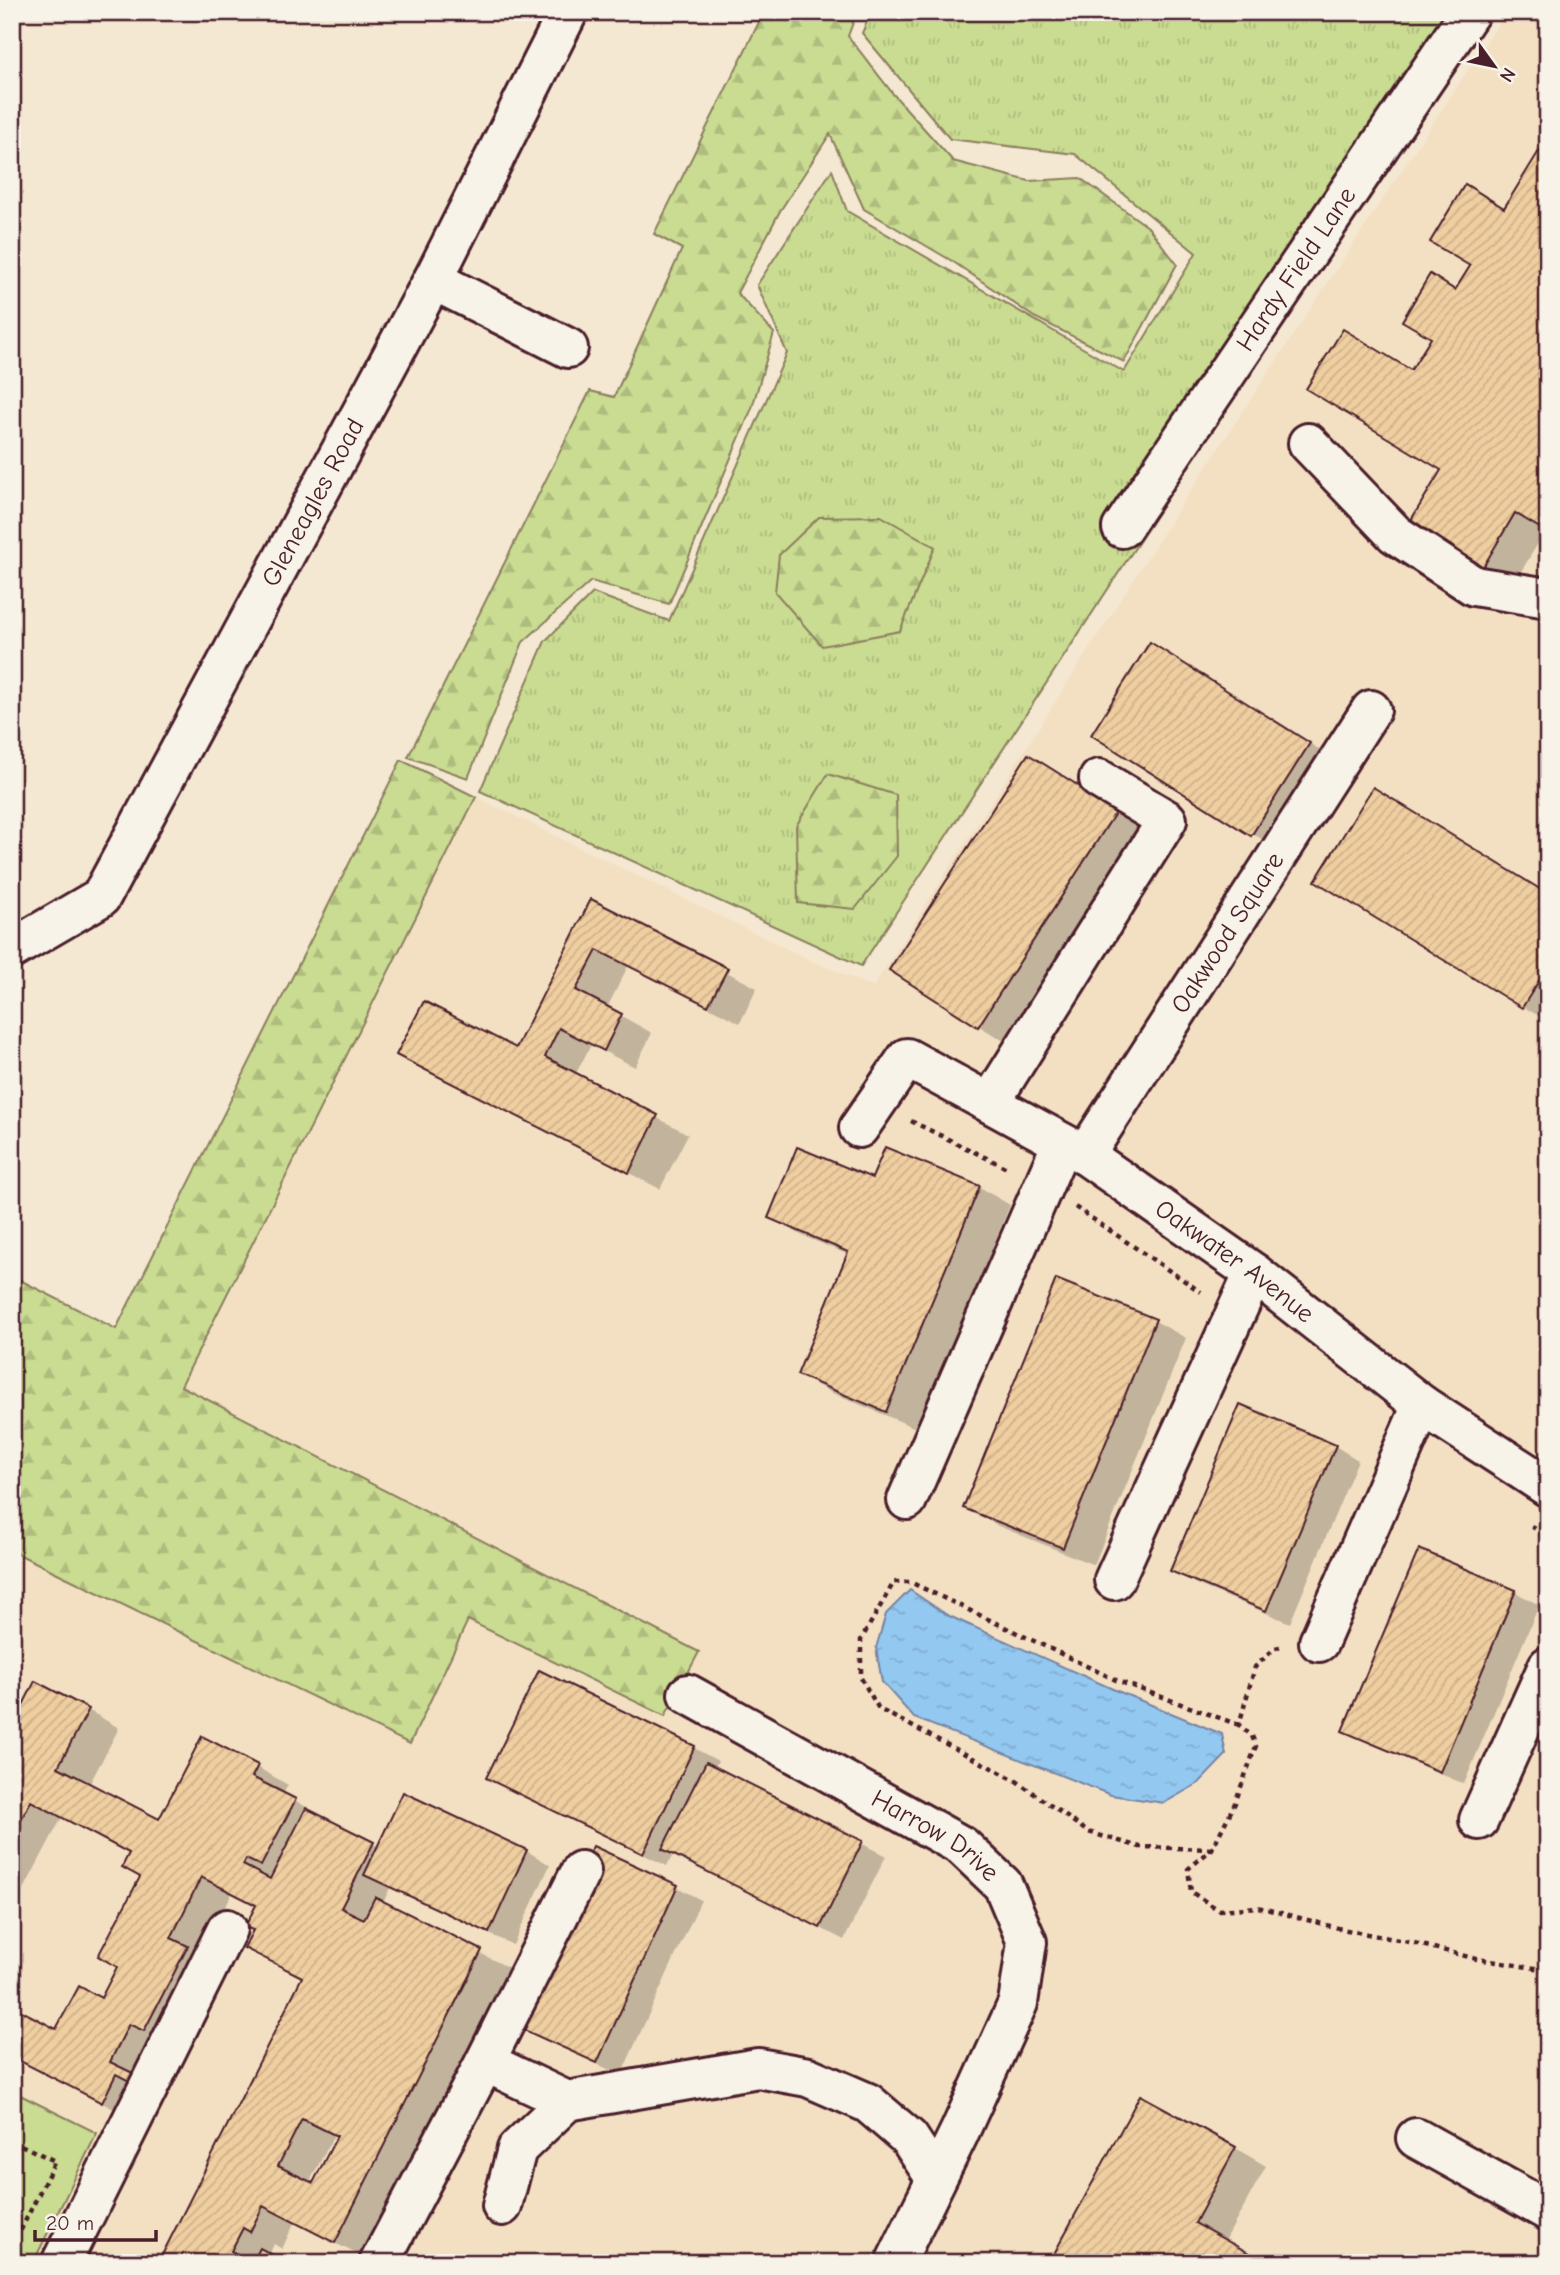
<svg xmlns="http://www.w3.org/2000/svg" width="1560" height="2275" font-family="'Comic Neue',sans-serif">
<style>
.built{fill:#f3e0c3}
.grass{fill:url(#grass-tufts);stroke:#8a7e5e;stroke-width:2}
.forest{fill:url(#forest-firs);stroke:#8a7e5e;stroke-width:2}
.garden{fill:#c9dc91;stroke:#8a7e5e;stroke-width:2}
.water{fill:url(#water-ripples);stroke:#7684a2;stroke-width:2}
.shadow{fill:#0003;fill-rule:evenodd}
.building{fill:url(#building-hatch);stroke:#4a1f2b;stroke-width:2;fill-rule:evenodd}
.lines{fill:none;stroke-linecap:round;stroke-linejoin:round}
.minor-casing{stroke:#4a1f2b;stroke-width:44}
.path{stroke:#4a1f2b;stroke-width:4.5;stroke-dasharray:5 5;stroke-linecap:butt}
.minor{stroke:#f7f3e8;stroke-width:38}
.labels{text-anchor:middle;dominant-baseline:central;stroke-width:5;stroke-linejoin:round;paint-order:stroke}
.street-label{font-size:26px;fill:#4a1f2b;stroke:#f7f3e8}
</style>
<defs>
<pattern id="grass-tufts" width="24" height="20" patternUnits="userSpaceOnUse" patternTransform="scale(1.75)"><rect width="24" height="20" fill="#c9dc91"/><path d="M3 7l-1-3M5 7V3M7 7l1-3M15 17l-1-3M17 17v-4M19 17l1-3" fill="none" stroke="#aebc7d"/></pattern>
<pattern id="forest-firs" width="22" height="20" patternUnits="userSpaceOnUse" patternTransform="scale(1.75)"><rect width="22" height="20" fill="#c9dc91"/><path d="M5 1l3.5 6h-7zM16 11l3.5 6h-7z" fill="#aebc7d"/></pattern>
<pattern id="water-ripples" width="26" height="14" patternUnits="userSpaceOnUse" patternTransform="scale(1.75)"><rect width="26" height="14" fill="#93c8f1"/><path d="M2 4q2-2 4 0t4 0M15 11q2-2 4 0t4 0" fill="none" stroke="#80abcf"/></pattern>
<pattern id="building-hatch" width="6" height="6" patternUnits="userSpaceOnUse" patternTransform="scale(1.75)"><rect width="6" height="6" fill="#efcea0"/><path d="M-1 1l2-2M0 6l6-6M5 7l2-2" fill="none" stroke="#ceb08a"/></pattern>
</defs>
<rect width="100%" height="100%" fill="#f5e8d2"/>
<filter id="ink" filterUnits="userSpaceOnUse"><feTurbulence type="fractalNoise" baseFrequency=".0143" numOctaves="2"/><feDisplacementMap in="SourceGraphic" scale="14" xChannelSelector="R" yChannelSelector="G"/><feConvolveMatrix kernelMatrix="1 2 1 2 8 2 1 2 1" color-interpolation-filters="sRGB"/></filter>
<g filter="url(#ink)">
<!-- built -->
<polygon class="built" points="1506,12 1548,12 1548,2263 12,2263 12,1276 116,1329 401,760 810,960 873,987 1181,505"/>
<!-- grass -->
<polygon class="grass" points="871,12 1486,12 861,966 480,791 545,641 593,593 669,621 787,353 757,285 832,170 847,211 1124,372 1196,253 1075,154 950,139 862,33"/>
<!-- forest -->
<g class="forest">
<polygon points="764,12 857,12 848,36 894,95 953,161 1029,181 1080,178 1148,227 1177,264 1124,362 1034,317 952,261 864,209 830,134 780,211 737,293 774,333 752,408 669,604 591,581 523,642 468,778 408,757 590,391 614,397 682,249 654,234"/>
<polygon points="881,516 935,547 900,631 822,646 775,592 779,555 819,517"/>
<polygon points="401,760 476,797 181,1386 699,1652 665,1716 468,1620 410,1744 12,1551 12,1276 116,1329"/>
<polygon points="828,774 896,795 897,856 855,909 798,903 796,826"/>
</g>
<!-- garden -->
<polygon class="garden" points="12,2091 97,2133 33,2263 12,2263"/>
<!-- water -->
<polygon class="water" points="910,1590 947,1615 1115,1690 1222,1734 1226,1755 1199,1783 1164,1803 1111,1795 914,1718 882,1682 876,1648 886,1614"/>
<!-- shadow -->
<g class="shadow">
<polygon points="1548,158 1548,259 1539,254 1546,530 1510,590 1480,572 1443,470 1412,372 1434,337 1456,291 1505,210"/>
<polygon points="1174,658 1333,758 1276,848 1094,734"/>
<polygon points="1029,756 1147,829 1009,1044 979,1026"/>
<polygon points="1548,895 1548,1021 1523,1007"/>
<polygon points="592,901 757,988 740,1023 628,966 607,1008 652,1033 635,1067 591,1045 575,1075 688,1134 660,1189 398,1054 517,1050"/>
<polygon points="873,1180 979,1187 1010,1205 918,1429 830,1392 799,1375 849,1255 801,1235 770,1218"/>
<polygon points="1155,1321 1186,1338 1094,1565 996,1525 965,1507"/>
<polygon points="1335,1446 1358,1460 1290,1623 1196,1584 1172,1570"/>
<polygon points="1419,1551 1515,1592 1539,1605 1464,1784 1368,1743 1344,1730"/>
<polygon points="540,1673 694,1748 718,1761 714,1768 886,1856 844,1940 674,1853 667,1866 488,1778"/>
<path d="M88,1710L119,1728L89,1785L160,1821L257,1767L288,1785L283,1794L379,1847L404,1794L527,1851L550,1865L513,1945L390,1888L383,1903L511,1969L367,2259L294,2223L282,2249L274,2244L269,2255L284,2263H160L303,1979L246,1947L255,1930L257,1906L232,1893L141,2080L168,2096L166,2100L148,2090L133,2119L12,2056L57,2031L102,2000L119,1967L142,1877L131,1853L62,1817L12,1912V1716L18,1719ZM334,2135L338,2137L313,2185L309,2183Z"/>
<polygon points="593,1849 677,1887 701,1900 621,2075 537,2037 514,2024"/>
<polygon points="1235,2148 1266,2166 1225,2241 1051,2263"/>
</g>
<!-- building -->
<g class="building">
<polygon points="1539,151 1548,156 1548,256 1546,260 1548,261 1548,533 1515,513 1479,574 1405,530 1441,470 1306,389 1343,329 1411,370 1431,338 1402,321 1430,274 1455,290 1470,266 1430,242 1465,184 1504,208"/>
<polygon points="1150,642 1310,743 1251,836 1091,735"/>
<polygon points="1028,754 1117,810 978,1027 889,970"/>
<polygon points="1373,787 1548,894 1548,966 1522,1008 1315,881"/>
<polygon points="591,899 728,968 708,1006 597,950 576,990 622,1014 604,1051 559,1028 545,1057 658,1115 629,1173 396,1055 424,1001 516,1048"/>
<polygon points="797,1147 872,1178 885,1147 980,1186 886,1412 797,1375 848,1252 768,1218"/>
<polygon points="1056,1279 1156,1319 1063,1548 963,1508"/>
<polygon points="1240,1404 1336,1445 1266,1611 1170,1571"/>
<polygon points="1419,1549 1516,1590 1440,1772 1342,1731"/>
<polygon points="539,1670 695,1746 643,1854 486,1778"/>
<path d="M35,1681L89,1709L58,1767L159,1819L202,1736L258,1765L252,1777L296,1799L261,1866L246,1859L243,1865L270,1879L306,1808L374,1842L341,1908L364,1919L375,1897L482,1950L335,2243L263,2206L250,2232L243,2228L231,2251L253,2262L260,2248L283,2260L282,2263H158L302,1977L244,1948L253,1930L245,1927L256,1905L201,1877L171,1938L188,1946L144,2031L129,2024L110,2062L139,2076L135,2084L116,2074L102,2103L12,2057V2006L56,2029L79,1986L101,1998L117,1967L98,1956L140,1877L122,1867L129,1853L31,1801L12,1836V1714L17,1717ZM302,2119L337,2136L313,2183L278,2166Z"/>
<polygon points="706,1762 863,1841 820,1928 662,1849"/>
<polygon points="403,1792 527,1850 489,1933 364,1875"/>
<polygon points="593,1846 678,1885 597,2063 511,2024"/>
<polygon points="1140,2095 1236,2147 1195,2223 1267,2263 1049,2263"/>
</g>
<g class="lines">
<!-- minor casing -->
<g class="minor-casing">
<g id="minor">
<polyline points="433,280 568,348"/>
<polyline points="1308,443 1395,534 1474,586 1548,598"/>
<path id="s1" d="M1122,528L1470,12"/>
<path id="s2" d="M12,949L101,897L433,280L568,12"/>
<polyline points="990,1103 1167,820 1099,779"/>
<path id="s3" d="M859,1128L907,1058L1085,1155L1254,1273L1422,1405L1548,1487"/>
<path id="s4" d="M1085,1155L1371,710"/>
<polyline points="907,1500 1062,1143"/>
<polyline points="1114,1580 1254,1273"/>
<polyline points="1319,1642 1422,1405"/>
<path id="s5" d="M688,1694L962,1846L1003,1885L1027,1942L1018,2003L959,2133L895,2263"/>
<polyline points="1479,1820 1548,1666"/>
<polyline points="567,2101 485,2062 581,1871"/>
<polyline points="1416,2138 1548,2211"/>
<polyline points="502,2206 517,2149 567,2101 758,2068 808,2077 868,2103 909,2138 936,2179"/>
<polyline points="61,2263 227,1929"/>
<polyline points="379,2263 485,2062"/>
</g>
</g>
<!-- path -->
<g class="path">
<polyline points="911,1121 1007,1168"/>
<polyline points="1075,1207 1201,1292"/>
<polyline points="1531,1526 1548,1537"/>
<polyline points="1280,1647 1275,1648 1255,1667 1239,1725 1252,1736 1256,1746 1235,1803 1212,1849 1188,1869 1191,1892 1219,1910 1258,1907 1342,1929 1414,1943 1477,1959 1548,1970"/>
<polyline points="1212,1849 1140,1847 1088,1832 1015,1780 879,1709 861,1678 861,1640 894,1582 910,1582 1118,1681 1239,1725"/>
<polyline points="12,2141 55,2161 12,2248"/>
</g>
<!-- minor -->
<use href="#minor" class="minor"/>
</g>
</g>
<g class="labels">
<!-- street labels -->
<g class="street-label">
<text stroke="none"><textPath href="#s1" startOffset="312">Hardy Field Lane</textPath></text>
<text stroke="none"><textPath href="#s2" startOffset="551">Gleneagles Road</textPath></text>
<text stroke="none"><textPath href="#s4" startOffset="264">Oakwood Square</textPath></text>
<text stroke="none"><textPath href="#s3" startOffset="471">Oakwater Avenue</textPath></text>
<text stroke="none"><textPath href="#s5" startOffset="285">Harrow Drive</textPath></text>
</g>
</g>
<!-- margin -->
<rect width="1560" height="2275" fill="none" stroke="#f7f3e8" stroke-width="42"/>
<rect x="21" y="21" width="1518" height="2233" fill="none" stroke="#4a1f2b" stroke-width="2.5" filter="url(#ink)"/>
<!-- north arrow -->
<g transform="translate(1494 66) rotate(123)" stroke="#f7f3e8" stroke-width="5" paint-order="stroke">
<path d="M0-5L12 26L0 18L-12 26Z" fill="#4a1f2b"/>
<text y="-10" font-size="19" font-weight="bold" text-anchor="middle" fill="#4a1f2b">N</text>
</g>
<!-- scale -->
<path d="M35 2230v10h121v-10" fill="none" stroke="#4a1f2b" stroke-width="3.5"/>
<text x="46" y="2230" font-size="21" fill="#4a1f2b" stroke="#f7f3e8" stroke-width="5" paint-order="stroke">20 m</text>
</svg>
